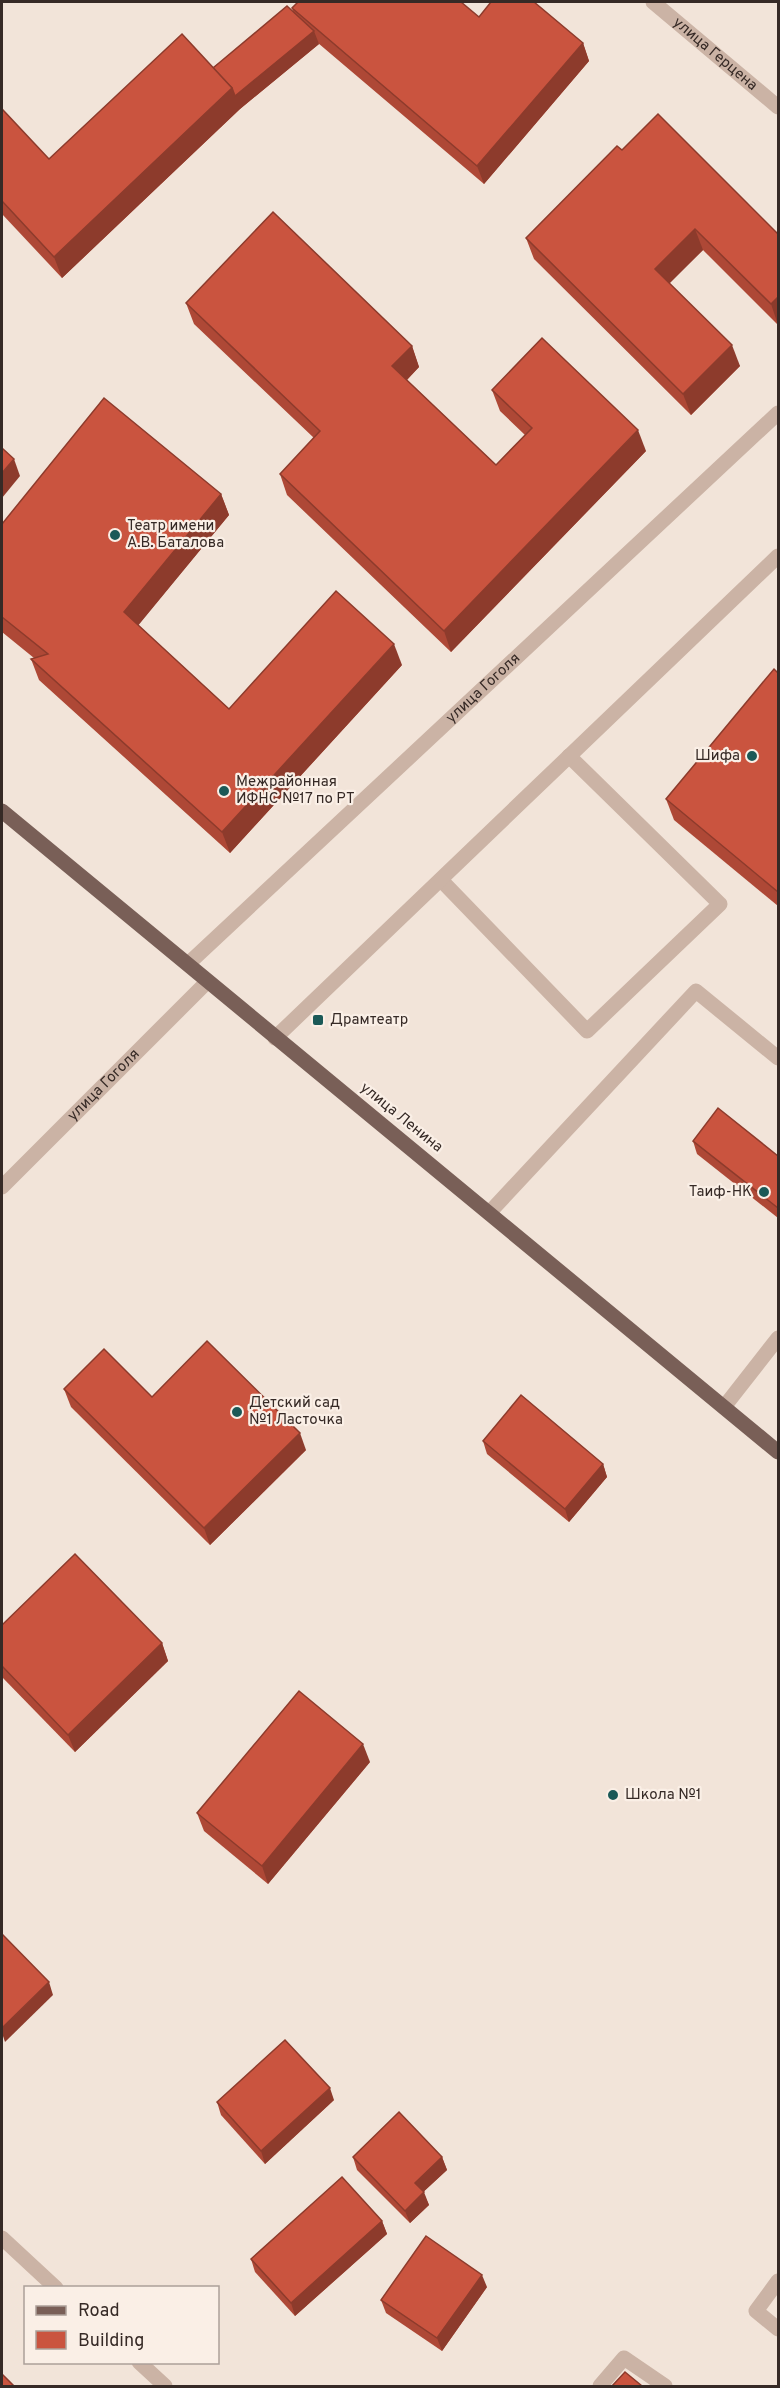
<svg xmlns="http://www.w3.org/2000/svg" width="780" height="2388" font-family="Overpass,sans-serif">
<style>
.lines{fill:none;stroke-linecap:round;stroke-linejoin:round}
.minor{stroke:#cbb3a5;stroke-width:15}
.major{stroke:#795f57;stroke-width:15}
.wall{fill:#ae4836}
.shaded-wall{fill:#8d3b2c}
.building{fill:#ca543f;stroke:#8d3b2c;stroke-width:1.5}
.poi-dot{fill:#1b5957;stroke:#faefe6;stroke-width:2}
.labels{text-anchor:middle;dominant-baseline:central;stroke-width:4.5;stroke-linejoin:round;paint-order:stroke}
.street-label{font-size:15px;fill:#362a26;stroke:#faefe6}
.poi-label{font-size:15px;fill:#362a26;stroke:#faefe6;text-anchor:start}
</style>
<rect width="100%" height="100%" fill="#f2e4d9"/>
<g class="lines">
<!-- minor -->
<g class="minor">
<path id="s1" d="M653,2L778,107"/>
<polyline points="441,880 587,1031 720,904 569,756"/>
<path id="s2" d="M188,964L778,413"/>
<polyline points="275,1038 778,556"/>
<path id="s3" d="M2,1187L207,982"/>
<polyline points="489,1213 696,991 778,1058"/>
<polyline points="724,1407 778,1338"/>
<polyline points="2,2238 56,2288"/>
<polyline points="778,2281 756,2311 778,2329"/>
<polyline points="139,2362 165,2386"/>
<polyline points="600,2386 624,2358 665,2386"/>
</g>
<!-- major -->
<polyline class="major" points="2,811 778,1452"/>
</g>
<!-- wall -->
<g class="wall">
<polygon points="292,8 479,17 583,43 589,61 484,184 318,43 319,44 240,109 62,278 2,214 2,109 49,159 213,67 293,12"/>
<polygon points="622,150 778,234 778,325 703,250 669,283 740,366 691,415 534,259 526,238"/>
<polygon points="186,303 412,346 419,367 407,380 496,465 525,435 500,411 492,390 646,451 451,652 287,495 280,474 314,438 194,324"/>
<polygon points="221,494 229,515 138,625 229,709 402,665 230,853 39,680 31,659 34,658 2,632 2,524"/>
<polygon points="778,673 778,906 674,820 666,799"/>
<polygon points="693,1141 778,1156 778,1218 697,1154"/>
<polygon points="64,1389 152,1397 306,1450 210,1545 71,1407"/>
<polygon points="483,1441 603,1464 607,1477 569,1522 487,1454"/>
<polygon points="2,1625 162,1643 168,1661 75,1752 2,1677"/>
<polygon points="370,1762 268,1884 204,1831 197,1813"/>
<polygon points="334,2100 265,2164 221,2115 217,2102"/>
<polygon points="353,2157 442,2157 447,2170 423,2192 429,2205 410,2223 357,2170"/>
<polygon points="382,2221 387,2234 295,2316 255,2272 251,2259"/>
<polygon points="487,2287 442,2351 386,2313 381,2300"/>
</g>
<!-- shaded-wall -->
<g class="shaded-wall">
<polygon points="314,31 319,44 240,109 62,278 54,257 232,88"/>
<polygon points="583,43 589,61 484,184 477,166"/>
<polygon points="695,229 703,250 663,290 655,269"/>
<polygon points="778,297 778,325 771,304"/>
<polygon points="732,345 740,366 691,415 683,394"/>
<polygon points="412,346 419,367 400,387 392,366"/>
<polygon points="638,430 646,451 451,652 444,631"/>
<polygon points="14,459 20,476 2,498 2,473"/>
<polygon points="221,494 229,515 132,633 124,612"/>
<polygon points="394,644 402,665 230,853 222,832"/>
<polygon points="300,1433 306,1450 210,1545 204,1528"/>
<polygon points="603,1464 607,1477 569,1522 565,1509"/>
<polygon points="162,1643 168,1661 75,1752 68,1735"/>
<polygon points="363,1744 370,1762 268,1884 262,1866"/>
<polygon points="49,1982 53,1995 5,2042 2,2033 2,2028"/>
<polygon points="330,2088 334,2100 265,2164 261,2151"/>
<polygon points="442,2157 447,2170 419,2196 415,2183"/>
<polygon points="424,2192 429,2205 410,2223 405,2211"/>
<polygon points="382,2221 387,2234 295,2316 291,2303"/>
<polygon points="482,2275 487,2287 442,2351 437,2338"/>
</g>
<!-- building -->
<g class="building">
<polygon points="298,2 461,2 479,17 491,2 534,2 583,43 477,166 292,8"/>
<polygon points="287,6 314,31 235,96 232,88 213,68"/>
<polygon points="182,34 232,88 54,257 2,201 2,109 49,159"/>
<polygon points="658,114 778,234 778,297 771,304 695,229 655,269 732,345 683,394 526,238 617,146 622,150"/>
<polygon points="273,212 412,346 392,366 496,465 532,428 492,390 542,338 638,430 444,631 280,474 320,431 186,303"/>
<polygon points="104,398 221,494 124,612 229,709 336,591 394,644 222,832 31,659 48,654 2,617 2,524"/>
<polygon points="2,448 14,459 2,473"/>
<polygon points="774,669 778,673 778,892 666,799"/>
<polygon points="718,1108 778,1156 778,1208 693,1141"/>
<polygon points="207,1341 300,1433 204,1528 64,1389 104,1349 152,1397"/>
<polygon points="521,1395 603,1464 565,1509 483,1441"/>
<polygon points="75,1554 162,1643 68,1735 2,1666 2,1625"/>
<polygon points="299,1691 363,1744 262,1866 197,1813"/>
<polygon points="3,1935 49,1982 2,2028 2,1937"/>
<polygon points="285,2040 330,2088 261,2151 217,2102"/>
<polygon points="399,2112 442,2157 415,2183 424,2192 405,2211 353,2157"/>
<polygon points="342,2177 382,2221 291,2303 251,2259"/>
<polygon points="426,2236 482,2275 437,2338 381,2300"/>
<polygon points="625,2372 642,2386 612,2386"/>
<polygon points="2,2374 14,2386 2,2386"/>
</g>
<!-- markers -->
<g class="poi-dot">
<circle cx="115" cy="535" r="6"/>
<circle cx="752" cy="756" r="6"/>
<circle cx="224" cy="791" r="6"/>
<rect x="312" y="1014" width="12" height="12" rx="3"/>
<circle cx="764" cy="1192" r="6"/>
<circle cx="237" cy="1412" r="6"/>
<circle cx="613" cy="1795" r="6"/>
</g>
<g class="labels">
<!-- street labels -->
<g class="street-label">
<text stroke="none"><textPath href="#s1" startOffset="81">улица Герцена</textPath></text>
<text stroke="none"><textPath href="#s2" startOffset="404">улица Гоголя</textPath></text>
<text stroke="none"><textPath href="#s3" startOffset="144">улица Гоголя</textPath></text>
<text transform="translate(401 1118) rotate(39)">улица Ленина</text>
</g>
<!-- poi labels -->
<g class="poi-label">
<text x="127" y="526">Театр имени<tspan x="127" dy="17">А.В. Баталова</tspan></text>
<text x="740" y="756" text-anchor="end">Шифа</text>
<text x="236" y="782">Межрайонная<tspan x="236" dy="17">ИФНС №17 по РТ</tspan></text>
<text x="330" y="1020">Драмтеатр</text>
<text x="752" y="1192" text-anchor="end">Таиф-НК</text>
<text x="249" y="1403">Детский сад<tspan x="249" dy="17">№1 Ласточка</tspan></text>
<text x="625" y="1795">Школа №1</text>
</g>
</g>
<!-- border -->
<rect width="780" height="2388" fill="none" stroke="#362a26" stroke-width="6"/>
<!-- legend -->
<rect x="24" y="2286" width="195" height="78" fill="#faefe6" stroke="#aca099" stroke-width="1.5"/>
<rect x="36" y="2306" width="30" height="9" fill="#795f57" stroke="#aca099" stroke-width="1.5"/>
<text x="78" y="2316" font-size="18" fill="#362a26">Road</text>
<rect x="36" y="2331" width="30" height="18" fill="#ca543f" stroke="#aca099" stroke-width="1.5"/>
<text x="78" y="2346" font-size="18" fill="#362a26">Building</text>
</svg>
